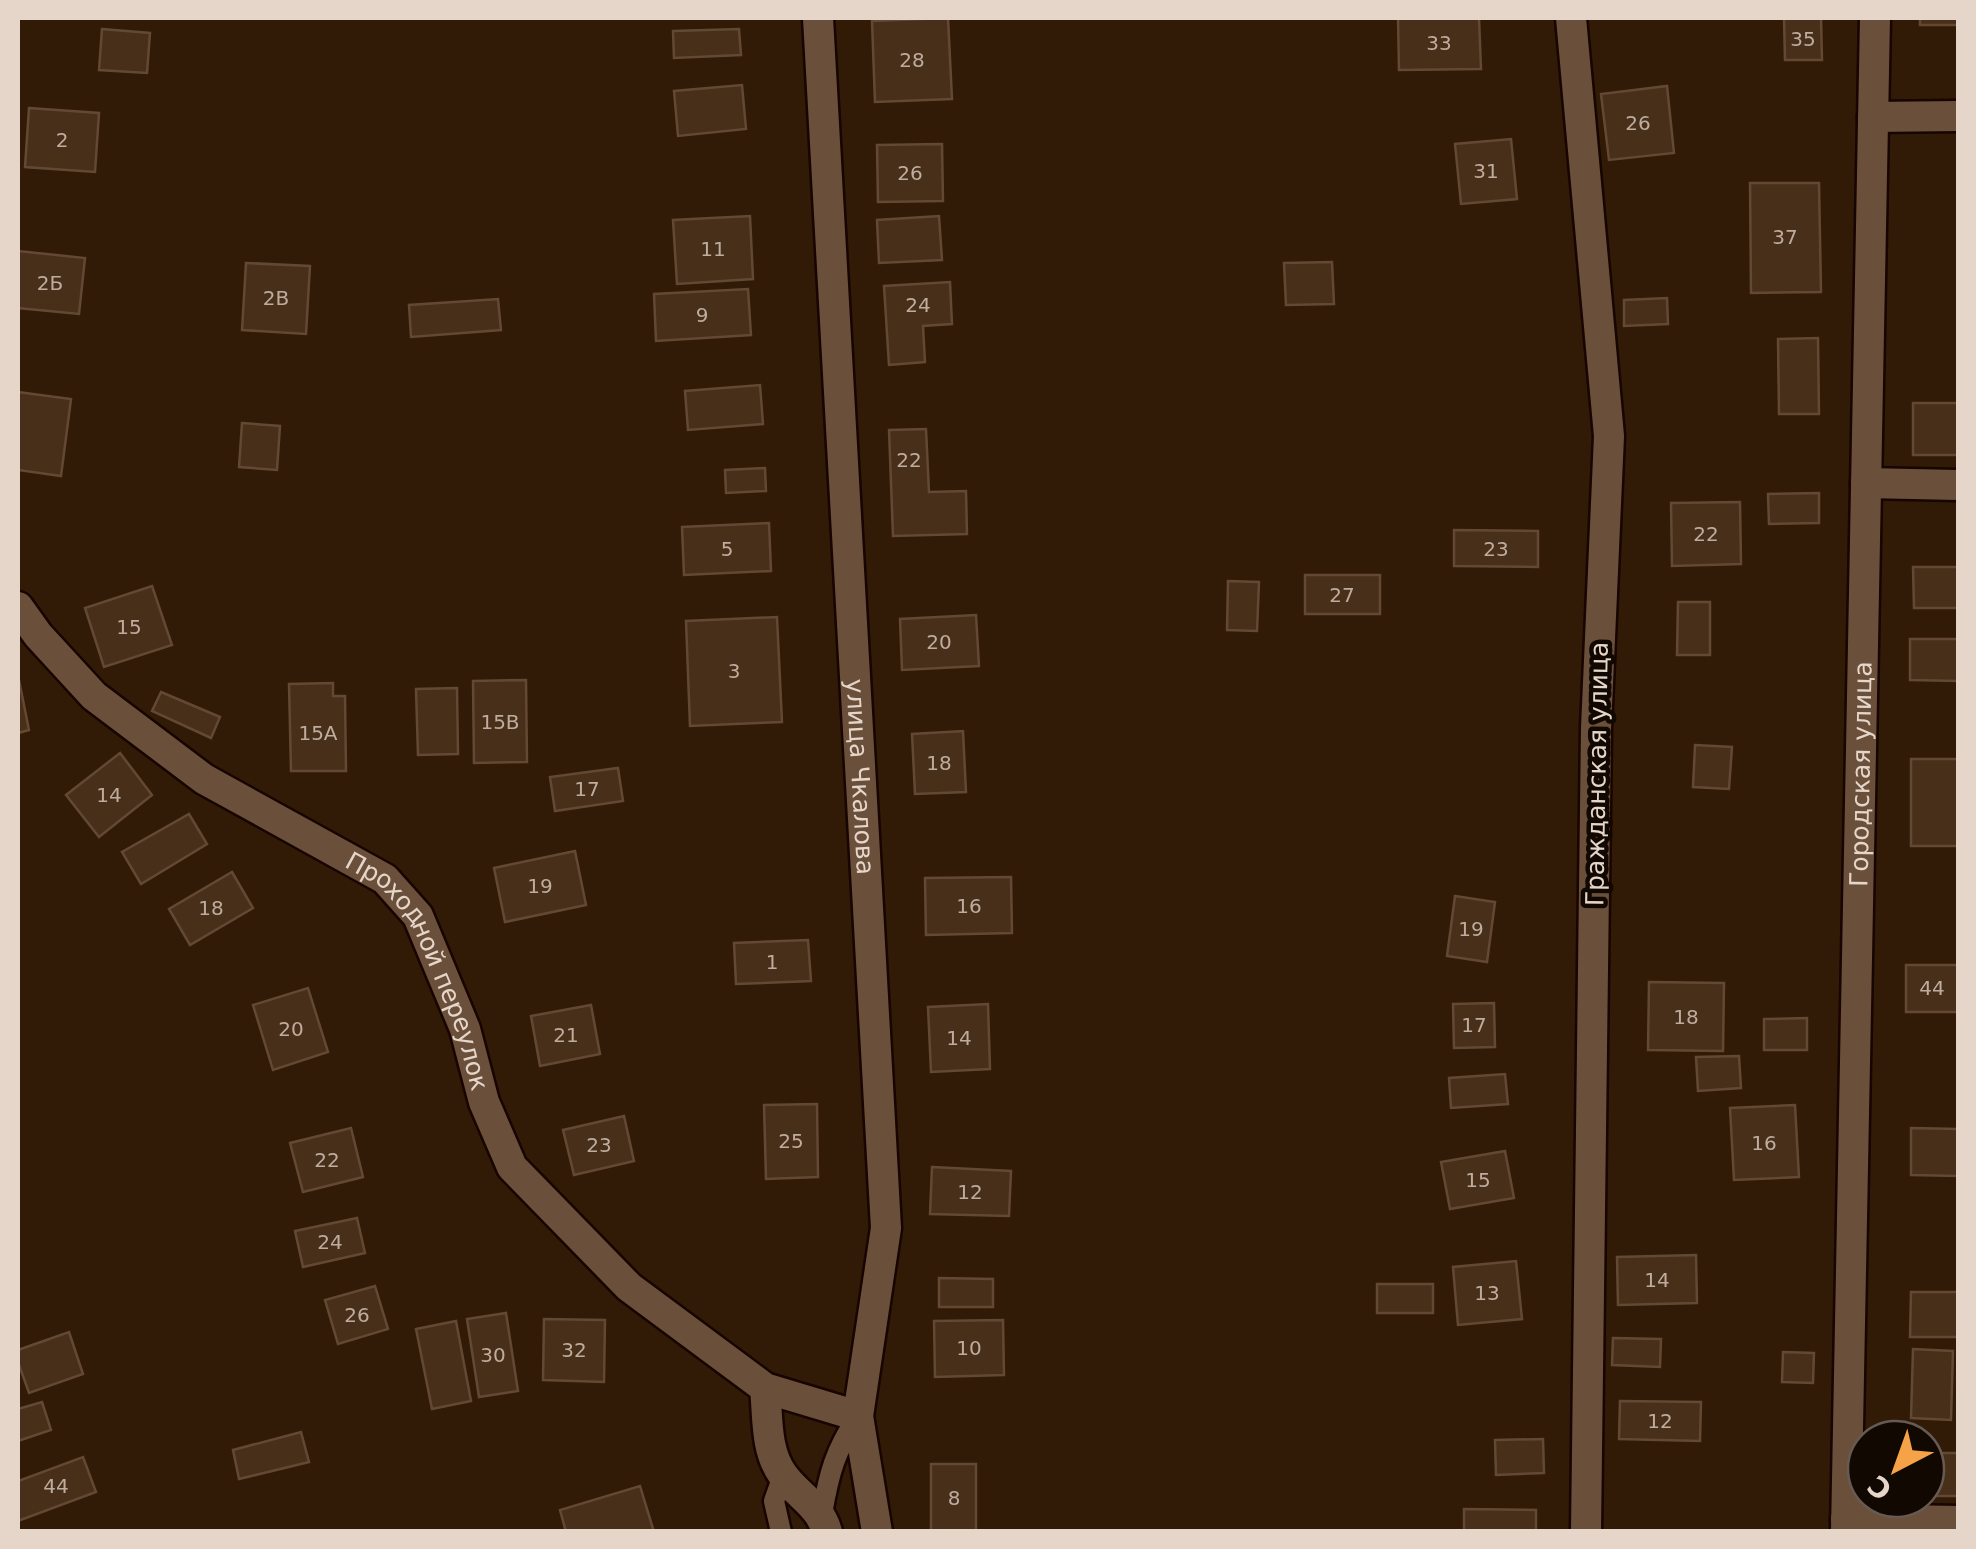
<svg xmlns="http://www.w3.org/2000/svg" width="1976" height="1549" font-family="'DejaVu Sans',sans-serif">
<style>
.building{fill:#472f1a;stroke:#634934;stroke-width:2.5}
.lines{fill:none;stroke-linecap:round;stroke-linejoin:round}
.lane-casing{stroke:#180400;stroke-width:25}
.street-casing{stroke:#180400;stroke-width:35}
.lane{stroke:#6a503a;stroke-width:20}
.street{stroke:#6a503a;stroke-width:30}
.labels{text-anchor:middle;dominant-baseline:central;stroke-width:9;stroke-linejoin:round;paint-order:stroke}
.number-label{font-size:20px;fill:#beac9e}
.street-label{font-size:25px;fill:#e6d6ca;stroke:#110802}
</style>
<rect width="100%" height="100%" fill="#311a06"/>
<!-- building -->
<g class="building">
<polygon points="948,18 952,99 875,102 872,21"/>
<polygon points="1398,18 1479,18 1481,69 1399,70"/>
<polygon points="1784,18 1821,18 1822,60 1785,60"/>
<rect x="1920" y="18" width="38" height="7"/>
<polygon points="102,29 150,33 147,73 99,70"/>
<polygon points="739,29 741,55 674,58 673,31"/>
<polygon points="742,85 746,129 678,136 674,91"/>
<polygon points="1667,86 1674,153 1609,160 1601,94"/>
<polygon points="29,108 99,113 95,172 25,167"/>
<polygon points="1511,139 1517,199 1461,204 1455,144"/>
<polygon points="942,144 943,201 878,202 877,145"/>
<polygon points="1750,183 1819,183 1821,292 1751,293"/>
<polygon points="750,216 753,279 677,284 673,220"/>
<polygon points="939,216 942,260 879,263 877,220"/>
<polygon points="18,251 85,258 79,314 18,308"/>
<polygon points="1332,262 1334,304 1286,305 1284,263"/>
<polygon points="246,263 310,266 306,334 242,330"/>
<polygon points="950,282 952,324 923,326 925,362 889,365 884,286"/>
<polygon points="748,289 751,335 656,341 654,294"/>
<polygon points="1667,298 1668,324 1624,326 1624,300"/>
<polygon points="498,299 501,330 411,337 409,305"/>
<polygon points="1818,338 1819,414 1779,414 1778,339"/>
<polygon points="760,385 763,424 688,430 685,391"/>
<polygon points="18,392 71,399 61,476 18,470"/>
<rect x="1913" y="403" width="45" height="52"/>
<polygon points="242,423 280,426 277,470 239,467"/>
<polygon points="926,429 929,492 966,491 967,534 893,536 889,430"/>
<polygon points="765,468 766,491 726,493 725,470"/>
<polygon points="1819,493 1819,523 1769,524 1768,494"/>
<polygon points="1740,502 1741,564 1672,566 1671,503"/>
<polygon points="769,523 771,571 684,575 682,527"/>
<polygon points="1454,530 1538,531 1538,567 1454,566"/>
<polygon points="1913,567 1958,567 1958,608 1914,608"/>
<rect x="1305" y="575" width="75" height="39"/>
<polygon points="1228,581 1259,582 1257,631 1227,630"/>
<polygon points="152,586 172,645 104,667 85,608"/>
<polygon points="1678,602 1710,602 1710,655 1677,655"/>
<polygon points="976,615 979,666 902,670 900,619"/>
<polygon points="777,617 782,722 690,726 686,621"/>
<polygon points="1910,639 1958,639 1958,681 1910,680"/>
<polygon points="18,675 29,730 18,733"/>
<polygon points="526,680 527,762 474,763 473,681"/>
<polygon points="333,683 333,696 345,696 346,771 291,771 289,684"/>
<polygon points="457,688 458,754 418,755 416,689"/>
<polygon points="161,692 220,717 211,738 152,711"/>
<polygon points="963,731 966,792 915,794 912,734"/>
<polygon points="1695,745 1732,747 1729,789 1693,787"/>
<polygon points="120,753 152,795 99,837 66,795"/>
<rect x="1911" y="759" width="47" height="87"/>
<polygon points="618,768 623,801 555,811 550,777"/>
<polygon points="189,814 207,844 141,884 122,852"/>
<polygon points="575,851 586,905 505,922 494,868"/>
<polygon points="232,872 253,908 190,945 169,909"/>
<polygon points="1011,877 1012,933 926,935 925,878"/>
<polygon points="1455,896 1495,902 1487,962 1447,956"/>
<polygon points="808,940 811,981 736,984 734,943"/>
<rect x="1906" y="965" width="52" height="47"/>
<polygon points="1649,982 1724,983 1723,1051 1648,1050"/>
<polygon points="308,988 328,1052 273,1070 253,1005"/>
<polygon points="1494,1003 1495,1047 1454,1048 1453,1004"/>
<polygon points="988,1004 990,1069 931,1072 928,1007"/>
<polygon points="591,1005 600,1054 540,1066 531,1016"/>
<polygon points="1807,1018 1807,1050 1764,1050 1764,1019"/>
<polygon points="1739,1056 1741,1088 1698,1091 1696,1057"/>
<polygon points="1505,1074 1508,1104 1451,1108 1449,1078"/>
<polygon points="817,1104 818,1177 766,1179 764,1105"/>
<polygon points="1795,1105 1799,1177 1734,1180 1730,1108"/>
<polygon points="624,1116 634,1161 574,1175 563,1130"/>
<polygon points="351,1128 363,1177 303,1192 290,1143"/>
<polygon points="1911,1128 1958,1129 1958,1176 1911,1175"/>
<polygon points="1505,1151 1514,1198 1450,1209 1441,1162"/>
<polygon points="932,1167 1011,1171 1009,1216 930,1214"/>
<polygon points="357,1218 365,1253 303,1267 295,1231"/>
<polygon points="1696,1255 1697,1303 1618,1305 1617,1257"/>
<polygon points="1516,1261 1522,1319 1458,1325 1453,1267"/>
<polygon points="939,1278 993,1279 993,1307 939,1307"/>
<rect x="1377" y="1284" width="56" height="29"/>
<polygon points="375,1286 388,1329 338,1344 325,1300"/>
<polygon points="1911,1292 1958,1292 1958,1337 1910,1337"/>
<polygon points="506,1313 518,1391 479,1397 467,1319"/>
<polygon points="544,1319 605,1320 604,1382 543,1380"/>
<polygon points="1003,1320 1004,1375 935,1377 934,1321"/>
<polygon points="456,1321 471,1401 432,1409 416,1329"/>
<polygon points="69,1332 83,1374 29,1393 18,1362 18,1350"/>
<polygon points="1613,1338 1661,1339 1660,1367 1612,1365"/>
<polygon points="1913,1349 1953,1351 1951,1420 1911,1418"/>
<polygon points="1783,1352 1814,1353 1813,1383 1782,1382"/>
<polygon points="1620,1401 1701,1402 1700,1441 1619,1439"/>
<polygon points="42,1402 51,1430 18,1441 18,1409"/>
<polygon points="301,1432 309,1462 239,1479 233,1450"/>
<polygon points="1543,1439 1544,1473 1496,1475 1495,1440"/>
<rect x="1926" y="1453" width="32" height="43"/>
<polygon points="83,1457 96,1492 18,1521 18,1481"/>
<rect x="931" y="1464" width="45" height="68"/>
<polygon points="640,1486 654,1532 566,1532 560,1510"/>
<polygon points="1464,1509 1536,1510 1536,1532 1464,1532"/>
</g>
<g class="lines">
<!-- lane casing -->
<g class="lane-casing">
<g id="lane">
<path d="M822,1514C829,1473 835,1451 858,1416"/>
<polyline points="781,1532 774,1501 783,1476"/>
</g>
</g>
<!-- street casing -->
<g class="street-casing">
<g id="street">
<path id="s1" d="M818,18L886,1228L858,1416L877,1532"/>
<polyline points="1571,18 1609,436 1596,728 1586,1532"/>
<polyline points="1873,117 1958,116"/>
<polyline points="1866,483 1958,485"/>
<path id="s2" d="M18,607L38,635L94,696L204,779L385,879L418,916L465,1029L484,1102L512,1167L629,1287L765,1388L858,1416"/>
<path d="M765,1388C768,1417 765,1450 783,1475C798,1496 820,1505 827,1532"/>
<polyline points="1846,1519 1958,1521"/>
<path id="s3" d="M1846,1532L1875,18"/>
</g>
</g>
<!-- lane -->
<use href="#lane" class="lane"/>
<!-- street -->
<use href="#street" class="street"/>
</g>
<g class="labels">
<!-- number labels -->
<g class="number-label">
<text x="1803" y="39">35</text>
<text x="1439" y="43">33</text>
<text x="912" y="60">28</text>
<text x="1638" y="123">26</text>
<text x="62" y="140">2</text>
<text x="1486" y="171">31</text>
<text x="910" y="173">26</text>
<text x="1785" y="237">37</text>
<text x="713" y="249">11</text>
<text x="50" y="283">2Б</text>
<text x="276" y="298">2В</text>
<text x="918" y="305">24</text>
<text x="702" y="315">9</text>
<text x="909" y="460">22</text>
<text x="1706" y="534">22</text>
<text x="727" y="549">5</text>
<text x="1496" y="549">23</text>
<text x="1342" y="595">27</text>
<text x="129" y="627">15</text>
<text x="939" y="642">20</text>
<text x="734" y="671">3</text>
<text x="500" y="722">15В</text>
<text x="318" y="733">15А</text>
<text x="939" y="763">18</text>
<text x="587" y="789">17</text>
<text x="109" y="795">14</text>
<text x="540" y="886">19</text>
<text x="969" y="906">16</text>
<text x="211" y="908">18</text>
<text x="1471" y="929">19</text>
<text x="772" y="962">1</text>
<text x="1932" y="988">44</text>
<text x="1686" y="1017">18</text>
<text x="1474" y="1025">17</text>
<text x="291" y="1029">20</text>
<text x="566" y="1035">21</text>
<text x="959" y="1038">14</text>
<text x="791" y="1141">25</text>
<text x="1764" y="1143">16</text>
<text x="599" y="1145">23</text>
<text x="327" y="1160">22</text>
<text x="1478" y="1180">15</text>
<text x="970" y="1192">12</text>
<text x="330" y="1242">24</text>
<text x="1657" y="1280">14</text>
<text x="1487" y="1293">13</text>
<text x="357" y="1315">26</text>
<text x="969" y="1348">10</text>
<text x="574" y="1350">32</text>
<text x="493" y="1355">30</text>
<text x="1660" y="1421">12</text>
<text x="56" y="1486">44</text>
<text x="954" y="1498">8</text>
</g>
<!-- street labels -->
<g class="street-label">
<text transform="translate(1597 774) rotate(-89)">Гражданская улица</text>
<text stroke="none"><textPath href="#s3" startOffset="758">Городская улица</textPath></text>
<text stroke="none"><textPath href="#s1" startOffset="760">улица Чкалова</textPath></text>
<text stroke="none"><textPath href="#s2" startOffset="558">Проходной переулок</textPath></text>
</g>
</g>
<!-- border -->
<rect width="1976" height="1549" fill="none" stroke="#e6d6ca" stroke-width="40"/>
<!-- north arrow -->
<g transform="translate(1896 1469) rotate(221)"><circle r="48" fill="#110802" stroke="#665a52" stroke-width="2.5"/>
<path d="M0-8L18 38L0 25L-18 38Z" fill="#f5a346"/>
<text y="-15" font-size="28" font-weight="bold" text-anchor="middle" fill="#e6d6ca">С</text>
</g>
</svg>
